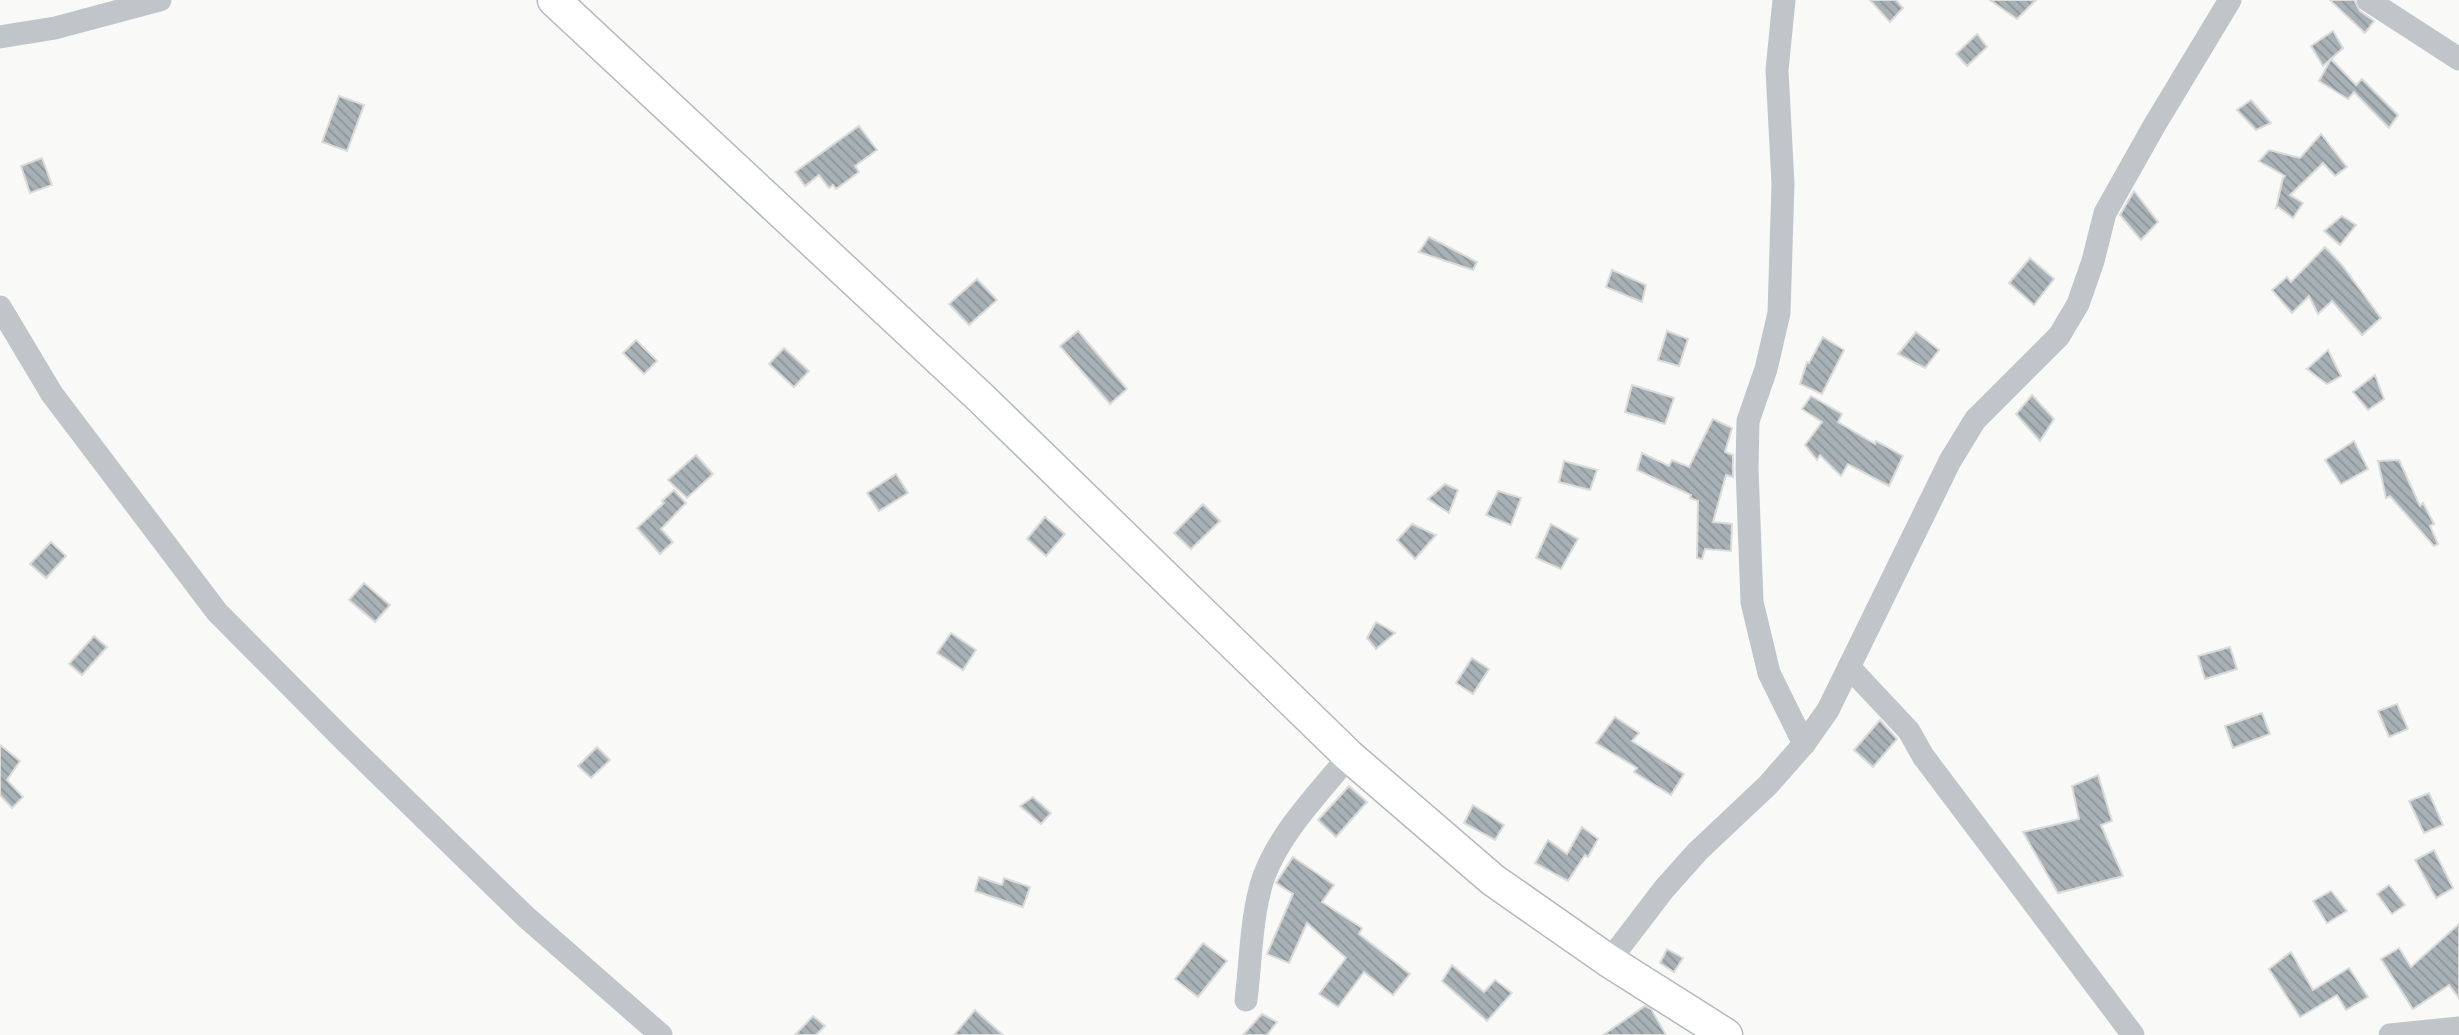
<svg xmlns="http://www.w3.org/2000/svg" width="2459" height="1035" font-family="'Sofia Sans Condensed',sans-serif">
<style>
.building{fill:url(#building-back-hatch);stroke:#dbdbd9;stroke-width:2}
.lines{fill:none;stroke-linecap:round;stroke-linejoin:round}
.secondary-casing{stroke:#b3b9bd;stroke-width:35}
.street{stroke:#c0c5c9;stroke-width:23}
.secondary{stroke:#fff;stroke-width:32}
</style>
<defs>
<pattern id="building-back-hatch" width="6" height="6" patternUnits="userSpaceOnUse" patternTransform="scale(1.75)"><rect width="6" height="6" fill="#a7b1b6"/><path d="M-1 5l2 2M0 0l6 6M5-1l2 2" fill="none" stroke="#8c9599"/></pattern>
</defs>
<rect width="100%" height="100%" fill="#f9f9f7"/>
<!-- building -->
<g class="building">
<polygon points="1870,0 1896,0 1903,8 1890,22"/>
<polygon points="1990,0 2036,0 2017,19"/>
<polygon points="2330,0 2354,0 2360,11 2374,21 2365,33"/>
<polygon points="2333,31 2343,48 2323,66 2311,46"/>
<polygon points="1977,34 1987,47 1967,66 1956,54"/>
<polygon points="2331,59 2356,85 2362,79 2398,115 2389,128 2354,92 2348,99 2319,81"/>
<polygon points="339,96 364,105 347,151 322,142"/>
<polygon points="2251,100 2271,123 2256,130 2237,110"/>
<polygon points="859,126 877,150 855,166 859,172 836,189 833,185 829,188 819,175 805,186 795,172"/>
<polygon points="2321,134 2347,167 2335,176 2323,163 2290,195 2303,203 2293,218 2278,207 2276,208 2283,178 2285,176 2259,161 2269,150 2300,158"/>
<polygon points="42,158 52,185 30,193 21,166"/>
<polygon points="2134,191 2158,222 2141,240 2120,215"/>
<polygon points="2342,216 2356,225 2340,245 2324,231"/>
<polygon points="1429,237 1477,262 1473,270 1419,252"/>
<polygon points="2325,247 2342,265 2381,318 2362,335 2332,301 2318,314 2309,296 2292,313 2272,290 2287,277 2291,282"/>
<polygon points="2030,258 2054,279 2034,305 2009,283"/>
<polygon points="1612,270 1646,285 1642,302 1606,287"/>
<polygon points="977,279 997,300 969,325 949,304"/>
<polygon points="1078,331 1127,389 1110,404 1060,346"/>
<polygon points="1667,331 1688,339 1679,366 1658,360"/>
<polygon points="1916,332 1939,350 1925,368 1898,354"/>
<polygon points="1823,337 1844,350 1822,394 1800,384 1807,362 1809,363"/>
<polygon points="636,340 657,361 644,374 623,353"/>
<polygon points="784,348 809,371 794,387 769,364"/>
<polygon points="2328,350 2341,376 2327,384 2307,369"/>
<polygon points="2375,375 2384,399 2368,410 2353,392"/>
<polygon points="1632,385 1674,398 1665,424 1625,412"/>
<polygon points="2032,395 2054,419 2040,441 2016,414"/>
<polygon points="1811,396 1842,414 1838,422 1875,444 1876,441 1903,456 1889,486 1848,464 1841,476 1820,455 1817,460 1805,445 1822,422 1802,409"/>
<polygon points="1713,419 1732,428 1725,452 1733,455 1733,477 1726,475 1713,522 1732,524 1731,551 1705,549 1702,559 1697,558 1698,501 1690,498 1691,495 1637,470 1642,453 1669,466 1672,460 1689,467"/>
<polygon points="2354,441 2368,469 2341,484 2325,460"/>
<polygon points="696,455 713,474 687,498 668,480"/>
<polygon points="2399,460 2420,506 2423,503 2434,524 2430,526 2438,544 2434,546 2390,496 2386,498 2378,461"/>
<polygon points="1564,461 1597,470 1590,490 1559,482"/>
<polygon points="896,474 908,493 879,511 867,493"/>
<polygon points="1445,484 1458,490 1449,513 1428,499"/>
<polygon points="674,490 686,503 661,529 673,542 660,554 637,528 664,503 662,501"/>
<polygon points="1498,491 1521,498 1511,525 1486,515"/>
<polygon points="1203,504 1220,521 1191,549 1174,533"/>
<polygon points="1045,517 1065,534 1046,556 1027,539"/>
<polygon points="1412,524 1436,535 1415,559 1397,540"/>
<polygon points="1551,524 1578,539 1561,569 1536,558"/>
<polygon points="51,542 66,556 46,578 30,564"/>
<polygon points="364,583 390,605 375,622 349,600"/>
<polygon points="1376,622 1395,633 1376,649 1367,638"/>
<polygon points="951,633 976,650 963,670 937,653"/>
<polygon points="94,636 107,647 82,675 69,664"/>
<polygon points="2230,647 2237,669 2205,679 2198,656"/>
<polygon points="1472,658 1489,669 1473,694 1456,683"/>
<polygon points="2397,704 2408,729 2389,737 2378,711"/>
<polygon points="2262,713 2270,734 2233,748 2225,726"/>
<polygon points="1615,717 1639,733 1632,741 1684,774 1671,795 1634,772 1637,768 1596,743"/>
<polygon points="1880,720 1897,739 1873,767 1854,750"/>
<polygon points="0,745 20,761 7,780 23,797 12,808 0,795"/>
<polygon points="597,747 610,760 591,778 578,766"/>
<polygon points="2098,775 2112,821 2101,825 2123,876 2058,893 2023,832 2079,819 2072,786"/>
<polygon points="1349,786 1367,802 1336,837 1318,820"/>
<polygon points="2429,793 2443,825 2424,833 2409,801"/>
<polygon points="1033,797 1051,813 1041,824 1020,806"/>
<polygon points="1473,805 1504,825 1495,840 1464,823"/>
<polygon points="1582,827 1598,839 1588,857 1585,855 1568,881 1535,863 1548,840 1567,854"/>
<polygon points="2434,850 2453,888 2436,898 2415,860"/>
<polygon points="1293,857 1334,885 1322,902 1362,928 1359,934 1410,974 1393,995 1364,972 1338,1007 1319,994 1346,958 1307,923 1289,963 1267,954 1293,894 1276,883"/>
<polygon points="979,877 1002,885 1004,878 1030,887 1023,907 975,891"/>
<polygon points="2389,885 2405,905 2392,914 2377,894"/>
<polygon points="2331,891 2347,911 2327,923 2313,901"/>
<polygon points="2459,924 2459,998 2449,985 2413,1009 2381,959 2399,948 2411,967"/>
<polygon points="1203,943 1227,961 1198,997 1175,979"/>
<polygon points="1667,949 1683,958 1674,972 1660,963"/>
<polygon points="2291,952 2313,990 2349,968 2368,997 2346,1010 2337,995 2300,1017 2269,969"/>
<polygon points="1452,965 1484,992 1495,980 1512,993 1487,1021 1442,981"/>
<polygon points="1645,1006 1651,1009 1666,1035 1603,1035"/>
<polygon points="975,1010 1003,1035 954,1035"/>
<polygon points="1262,1014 1277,1022 1267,1035 1243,1035"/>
<polygon points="813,1016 825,1026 816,1035 795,1035"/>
</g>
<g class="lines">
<!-- secondary casing -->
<g class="secondary-casing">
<polyline id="secondary" points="554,0 980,397 1349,756 1493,880 1609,961 1726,1035"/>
</g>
<!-- street -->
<g class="street">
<polyline points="1784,0 1777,70 1783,184 1779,313 1766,369 1748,421 1747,468 1752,602 1769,673 1804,744"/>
<polyline points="2368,0 2459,59"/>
<polyline points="0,37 55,28 160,0"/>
<polyline points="0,307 52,394 217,612 344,740 526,917 661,1035"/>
<polyline points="1849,667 1909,731 1923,756 2133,1035"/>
<polyline points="1609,961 1664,889 1698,851 1768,785 1804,744 1828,710 1950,461 1975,420 2059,336 2078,304 2093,261 2105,213 2154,126 2230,0"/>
<path d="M1246,1000C1251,961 1251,913 1264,876C1281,831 1319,793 1349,756"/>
<polyline points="2390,1035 2459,1028"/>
</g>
<!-- secondary -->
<use href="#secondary" class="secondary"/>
</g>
</svg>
